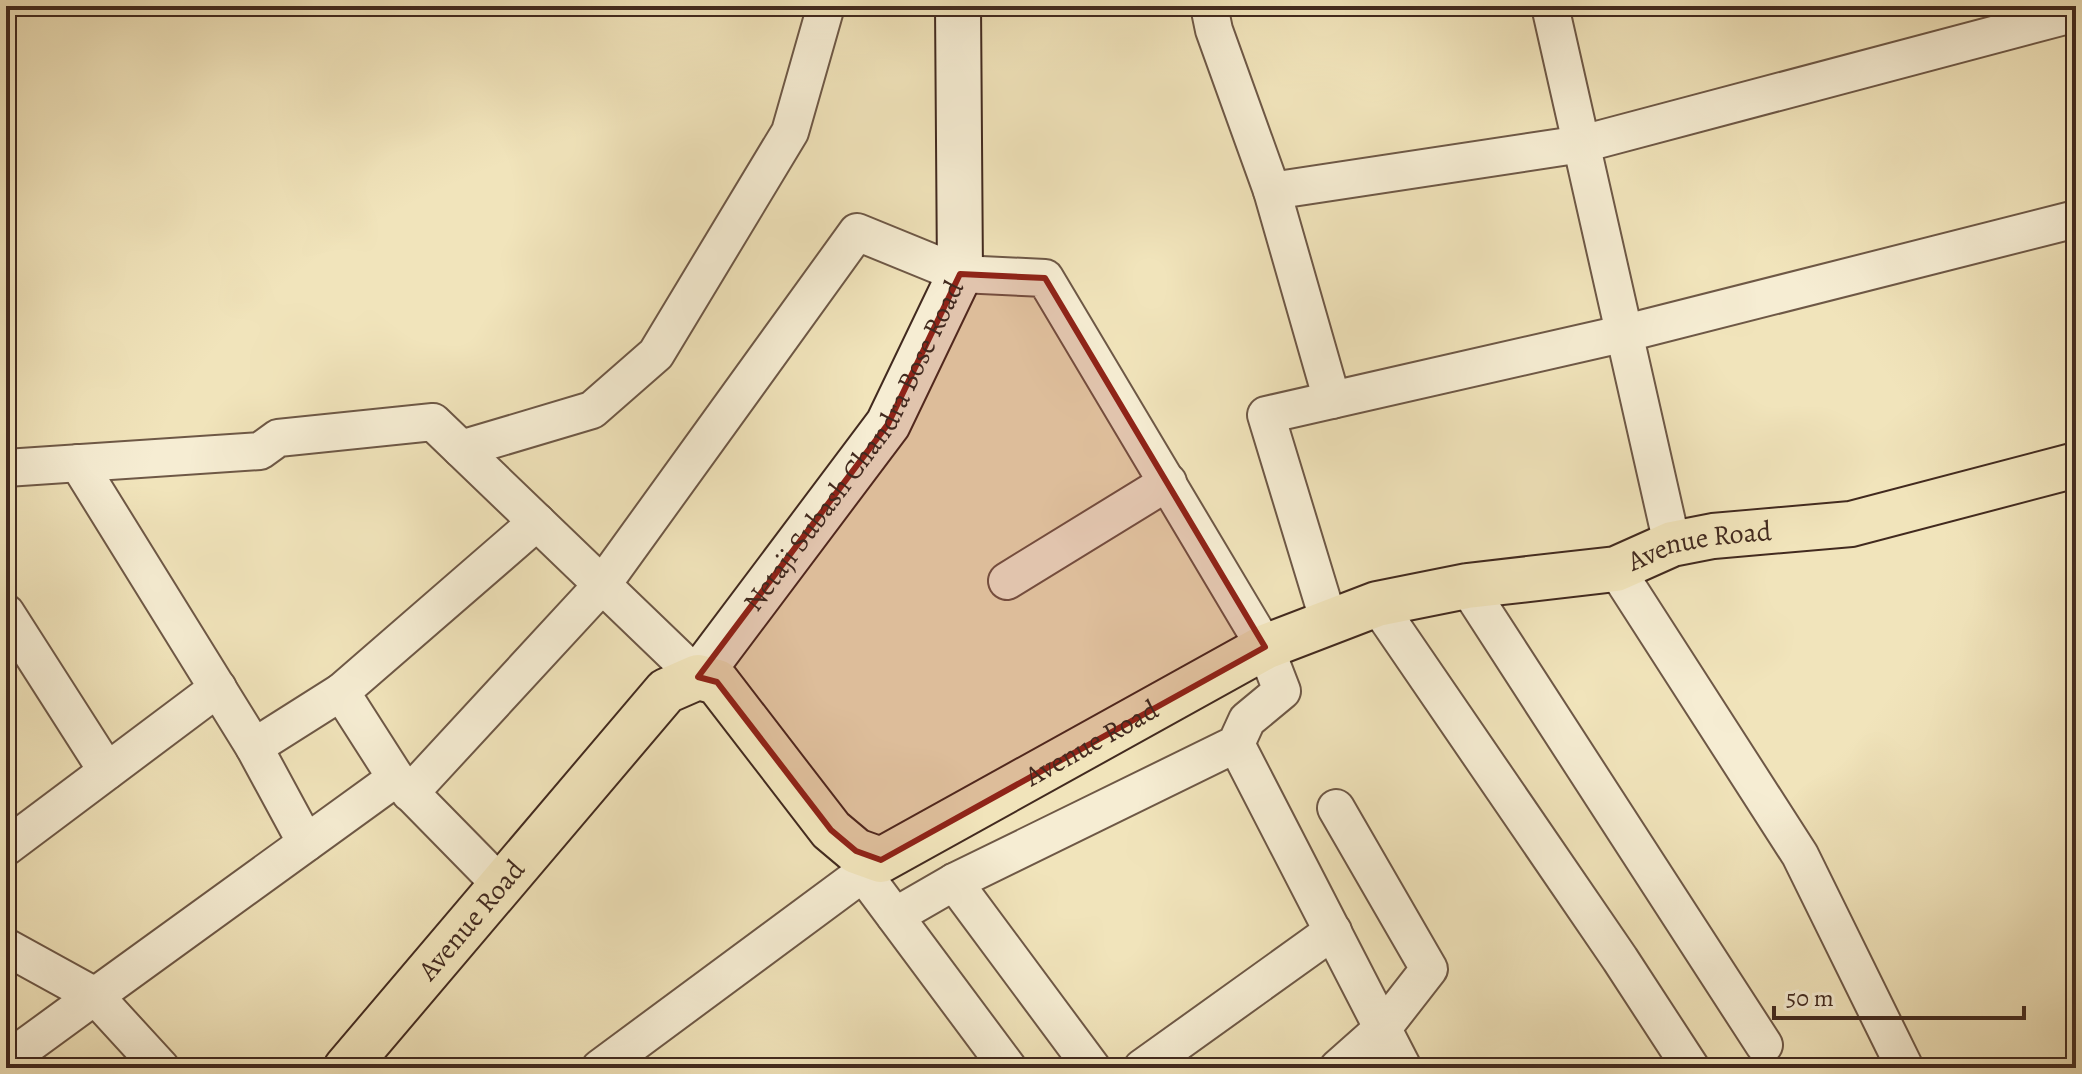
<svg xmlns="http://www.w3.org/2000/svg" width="2082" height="1074" font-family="Alegreya,serif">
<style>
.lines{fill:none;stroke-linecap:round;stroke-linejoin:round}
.minor-casing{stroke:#6e5846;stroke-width:40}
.secondary-casing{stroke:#422a1f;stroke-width:48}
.primary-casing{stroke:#422a1f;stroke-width:48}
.minor{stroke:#f6edd3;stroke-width:36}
.secondary{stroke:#f6edd3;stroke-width:44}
.primary{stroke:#f1e4bb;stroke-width:44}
.marked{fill:#8f2418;fill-opacity:0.2;stroke:#8f2418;stroke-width:6;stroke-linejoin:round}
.labels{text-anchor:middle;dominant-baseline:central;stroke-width:6;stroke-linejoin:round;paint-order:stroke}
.street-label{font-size:28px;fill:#422a1f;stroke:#f6edd3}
</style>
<rect width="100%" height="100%" fill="#f1e4bb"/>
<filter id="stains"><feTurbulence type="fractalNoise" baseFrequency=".0025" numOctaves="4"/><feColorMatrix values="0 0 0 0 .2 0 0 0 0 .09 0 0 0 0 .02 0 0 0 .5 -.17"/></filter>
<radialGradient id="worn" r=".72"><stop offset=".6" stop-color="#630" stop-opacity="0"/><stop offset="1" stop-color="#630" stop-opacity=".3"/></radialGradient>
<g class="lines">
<!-- minor casing -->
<g class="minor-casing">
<g id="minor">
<polyline points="1209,6 1214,30 1272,191"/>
<polyline points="1550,6 1672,544"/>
<polyline points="1332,400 1272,191 1582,144 2076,13"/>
<polyline points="461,449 592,410 656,354 790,132 826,6"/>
<polyline points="78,463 254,747 341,692"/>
<polyline points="6,468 260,451 278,438 433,422 698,677"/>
<polyline points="1616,569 1800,855 1905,1068"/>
<polyline points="1007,581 1168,482"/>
<polyline points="1467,586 1764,1045"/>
<polyline points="1377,604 1620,959 1691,1068"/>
<polyline points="6,613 107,771"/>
<polyline points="1329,622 1266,415 1626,333 2076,219"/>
<polyline points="1236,744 1403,1068"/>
<polyline points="254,747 306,843"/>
<polyline points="396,778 341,692 537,522"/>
<polyline points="410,793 602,585 857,232 960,274 1045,278 1265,647 1282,691 1247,720 1236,744 954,882 895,916"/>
<polyline points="1336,808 1429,969 1383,1028 1338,1068"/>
<polyline points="6,847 218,688"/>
<polyline points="862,872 1008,1068"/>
<polyline points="954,882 1092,1068"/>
<polyline points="6,947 95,996 396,778 501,885"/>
<polyline points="6,1061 95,996 161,1068"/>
<polyline points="600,1068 881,860"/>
<polyline points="1142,1068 1333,931"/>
</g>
</g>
<!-- secondary casing -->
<g class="secondary-casing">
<g id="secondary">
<path id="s1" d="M698,677L888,424L960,274L958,6"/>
</g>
</g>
<!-- primary casing -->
<g class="primary-casing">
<g id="primary">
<path id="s2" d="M346,1068L666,691L698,677L717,682L831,830L856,851L881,860L1265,647L1377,604L1467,586L1616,569L1672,544L1713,536L1851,524L2076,465"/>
</g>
</g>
<!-- minor -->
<use href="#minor" class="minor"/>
<!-- secondary -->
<use href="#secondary" class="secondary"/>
<!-- primary -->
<use href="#primary" class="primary"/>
</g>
<!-- marked area -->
<path class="marked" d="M960,274L1045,278L1265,647L881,860L856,851L831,830L717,682L698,677L888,424Z"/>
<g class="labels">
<!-- street labels -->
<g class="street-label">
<text stroke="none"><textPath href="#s1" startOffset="280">Netaji Subash Chandra Bose Road</textPath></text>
<text stroke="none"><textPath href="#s2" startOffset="1684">Avenue Road</textPath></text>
<text stroke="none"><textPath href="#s2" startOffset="1036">Avenue Road</textPath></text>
<text stroke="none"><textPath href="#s2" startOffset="194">Avenue Road</textPath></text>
</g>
</g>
<!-- margin -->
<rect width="2082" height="1074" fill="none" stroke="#f1e4bb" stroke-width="32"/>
<rect x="8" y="8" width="2066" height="1058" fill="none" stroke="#422a1f" stroke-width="4"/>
<rect x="16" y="16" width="2050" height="1042" fill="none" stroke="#422a1f" stroke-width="2"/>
<!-- scale -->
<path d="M1774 1006v12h250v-12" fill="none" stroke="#422a1f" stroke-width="4"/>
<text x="1786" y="1006" font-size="24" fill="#422a1f" stroke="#f6edd3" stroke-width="6" paint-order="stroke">50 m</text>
<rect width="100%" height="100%" filter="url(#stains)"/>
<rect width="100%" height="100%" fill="url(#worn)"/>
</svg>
